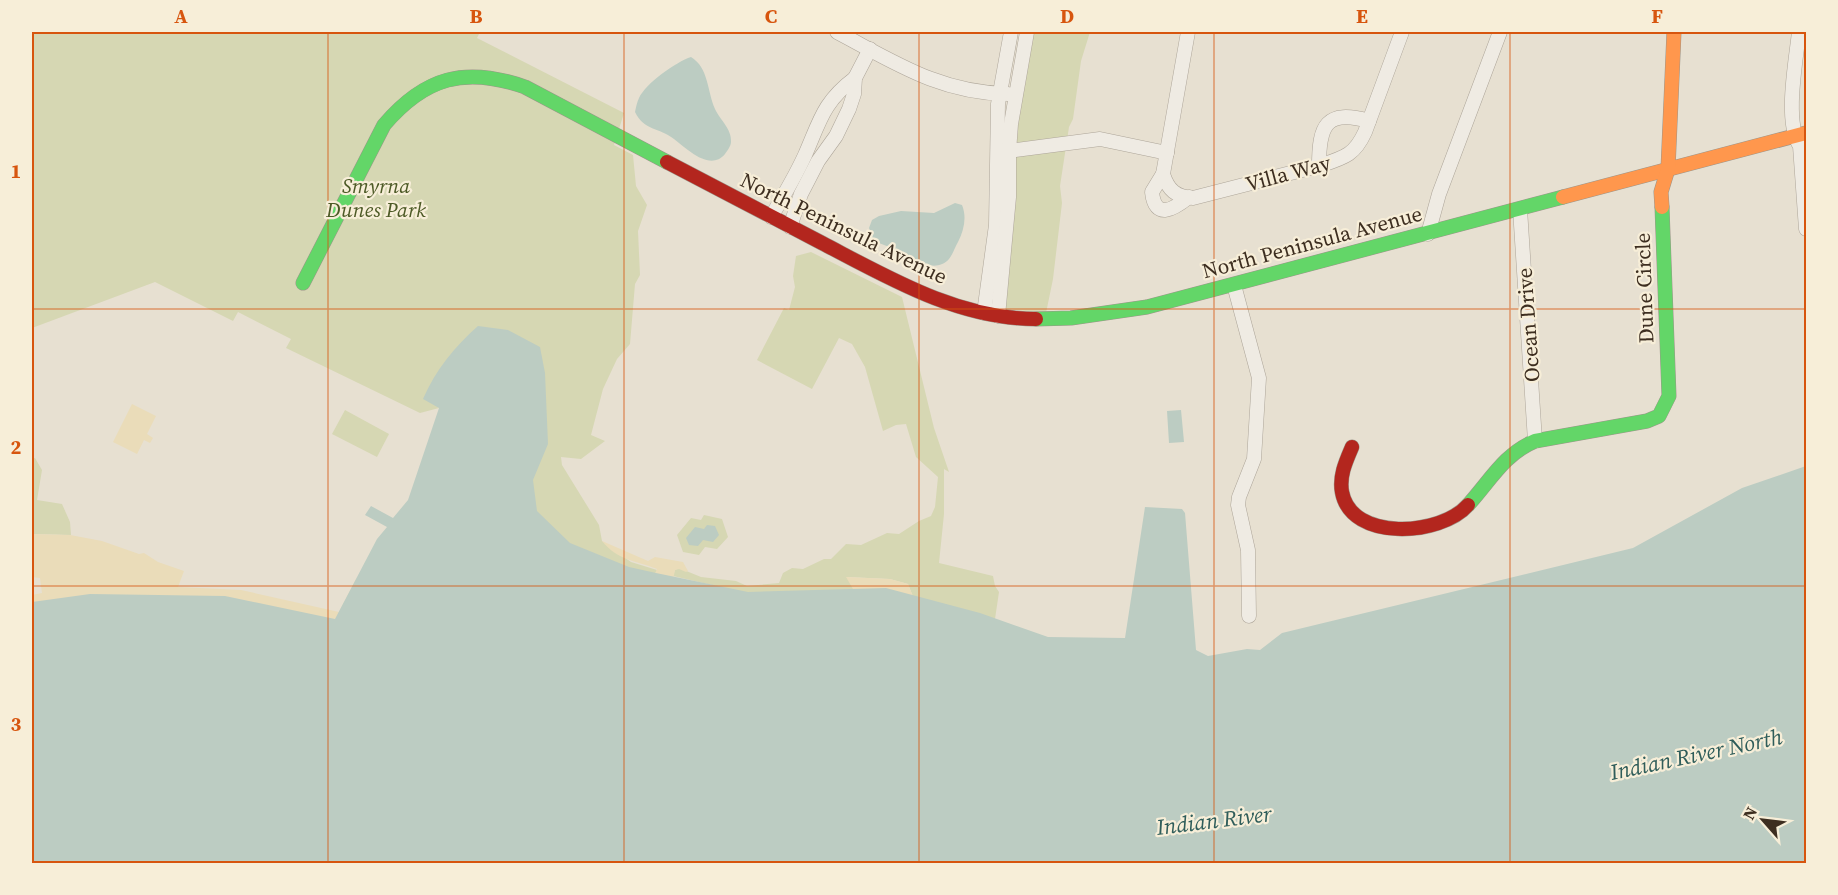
<svg xmlns="http://www.w3.org/2000/svg" width="1838" height="895" font-family="'Source Serif 4',serif">
<style>
.green{fill:#d6d7b3}
.sand{fill:#eadcb9}
.water{fill:#bcccc2}
.lines{fill:none;stroke-linecap:round;stroke-linejoin:round}
.street-casing{stroke:#ada599;stroke-width:15}
.fast-casing{stroke:#9c958a;stroke-width:15}
.slow-casing{stroke:#9c958a;stroke-width:15}
.jam-casing{stroke:#9c958a;stroke-width:15}
.street{stroke:#efebe3;stroke-width:14}
.fast{stroke:#63d668;stroke-width:14}
.slow{stroke:#ff974d;stroke-width:14}
.jam{stroke:#b3261e;stroke-width:14}
.grid{fill:none;stroke:#d7550e;stroke-width:1.5;stroke-opacity:0.55}
.labels{text-anchor:middle;dominant-baseline:central;stroke-width:4.5;stroke-linejoin:round;paint-order:stroke}
.street-label{font-size:21px;fill:#3d2e20;stroke:#f7eed8}
.park-label{font-size:21px;font-style:italic;fill:#4d5a26;stroke:#f7eed8}
.water-label{font-size:22px;font-style:italic;fill:#2f5d5a;stroke:#f7eed8}
.neatline{fill:none;stroke:#d7550e;stroke-width:2}
.grid-label{font-size:20px;text-anchor:middle;font-weight:bold;fill:#d7550e}
</style>
<rect width="100%" height="100%" fill="#e7e0d1"/>
<!-- green -->
<g class="green">
<polygon points="32,32 480,32 477,38 624,113 614,145 633,155 636,186 647,205 638,231 640,275 635,284 630,344 617,359 603,389 591,435 605,441 581,459 561,457 562,465 599,525 602,541 631,562 657,570 653,578 567,544 537,522 526,499 535,457 436,406 439,408 420,413 286,348 291,339 238,312 233,321 155,282 32,328"/>
<polygon points="1025,32 1090,32 1081,61 1073,119 1069,127 1060,186 1062,203 1053,279 1046,313 984,307"/>
<polygon points="811,252 902,297 934,428 949,472 944,469 944,514 939,563 993,576 995,586 999,592 995,619 914,599 908,584 890,579 847,577 854,589 773,599 673,576 675,570 679,568 701,577 736,581 747,586 779,583 783,573 792,568 803,569 824,559 831,559 846,544 861,545 887,533 899,534 919,521 931,516 935,507 938,477 916,457 906,424 896,425 883,431 865,367 852,344 839,338 812,389 757,360 784,308 789,310 795,287 793,276 796,256"/>
<polygon points="345,410 389,434 377,457 332,434"/>
<polygon points="35,458 42,470 37,500 62,504 70,522 71,535 32,534 32,459"/>
<polygon points="704,515 722,519 728,537 717,549 705,547 699,555 683,552 677,535 691,518 701,520"/>
</g>
<!-- sand -->
<g class="sand">
<polygon points="132,404 156,416 147,434 153,438 150,443 144,440 137,454 113,442"/>
<polygon points="32,534 70,535 102,541 139,554 144,553 158,562 184,571 178,587 241,590 339,612 357,577 341,625 32,631 32,595 42,593 40,578 32,577"/>
<path d="M602,541L648,561L655,557L683,562L688,571L686,572L679,569L675,570L673,580L653,578L657,569C635,560 618,561 602,541Z"/>
<polygon points="846,577 890,579 908,584 914,599 847,596 853,589"/>
</g>
<!-- water -->
<g class="water">
<path d="M691,57C709,68 707,91 715,109C720,120 732,129 731,142C731,146 727,151 725,154C710,172 687,149 674,139C659,127 644,131 635,112C636,107 637,102 639,98C646,83 676,62 691,57Z"/>
<path d="M955,203L962,205C967,217 964,230 958,242C955,247 953,254 949,259C936,274 913,260 901,252C893,248 883,245 874,241L869,228L872,220L879,216L901,211L934,213Z"/>
<path d="M478,326L508,330L540,347L545,373L548,444L533,480L537,511L570,543L629,567L656,573L748,592L886,588L980,613L1048,637L1125,638L1145,507L1182,509L1185,513L1196,650L1208,656L1247,649L1260,650L1282,633L1633,548L1742,488L1806,466V863H32V602L90,594L225,596L335,619L377,539L387,527L365,515L371,506L393,518L408,500L439,408L423,399C435,371 455,346 478,326Z"/>
<polygon points="1181,410 1184,442 1169,443 1167,411"/>
<polygon points="707,525 715,526 719,535 713,542 703,540 698,546 689,545 686,538 695,527 704,529"/>
</g>
<g class="lines">
<!-- street casing -->
<g class="street-casing">
<g id="street">
<path d="M837,32C894,62 940,93 1008,94"/>
<path d="M1188,32L1163,174C1168,190 1176,197 1193,198L1322,165C1346,157 1355,154 1365,132L1402,32"/>
<path d="M1799,32C1796,61 1784,122 1800,146L1806,229"/>
<polyline points="1001,152 1100,139 1167,153"/>
<path d="M1319,166C1319,125 1326,109 1369,121"/>
<path d="M1163,174L1152,192C1155,221 1174,209 1189,197"/>
<polyline points="1520,209 1535,441"/>
<path d="M771,217C783,197 795,177 805,155C820,121 823,102 855,78"/>
<polyline points="790,227 801,194 818,161 836,136 849,109 854,94 855,78 870,49"/>
<polyline points="1428,234 1439,194 1500,32"/>
<polyline points="1234,285 1259,378 1254,459 1239,497 1238,505 1248,550 1249,616"/>
<polyline points="984,313 996,225 998,104 1011,32"/>
<polyline points="998,316 1009,197 1009,152 1011,124 1027,32"/>
</g>
</g>
<!-- fast casing -->
<g class="fast-casing">
<g id="fast">
<path d="M303,283L384,125C425,77 465,66 525,87L667,162"/>
<polyline points="1036,319 1071,318 1147,307 1563,197"/>
<path d="M1468,505C1490,481 1504,454 1535,441L1647,421L1659,416L1669,396L1662,207"/>
</g>
</g>
<!-- slow casing -->
<g class="slow-casing">
<g id="slow">
<polyline points="1563,197 1806,133"/>
<polyline points="1662,207 1661,192 1668,169 1674,32"/>
</g>
</g>
<!-- jam casing -->
<g class="jam-casing">
<g id="jam">
<path d="M667,162C719,189 770,216 822,243C889,278 958,319 1036,319"/>
<path d="M1352,447C1346,461 1339,476 1342,492C1351,542 1441,536 1468,505"/>
</g>
</g>
<!-- street -->
<use href="#street" class="street"/>
<!-- fast -->
<use href="#fast" class="fast"/>
<!-- slow -->
<use href="#slow" class="slow"/>
<!-- jam -->
<use href="#jam" class="jam"/>
</g>
<!-- grid -->
<path class="grid" d="M328,32V864M624,32V864M919,32V864M1214,32V864M1510,32V864M32,309H1806M32,586H1806"/>
<g class="labels">
<!-- street labels -->
<g class="street-label">
<text transform="translate(1288 173) rotate(-15)">Villa Way</text>
<text transform="translate(844 228) rotate(26)">North Peninsula Avenue</text>
<text transform="translate(1312 242) rotate(-15)">North Peninsula Avenue</text>
<text transform="translate(1644 288) rotate(-92)">Dune Circle</text>
<text transform="translate(1528 325) rotate(-94)">Ocean Drive</text>
</g>
<!-- park labels -->
<g class="park-label">
<text x="376" y="185">Smyrna<tspan x="376" dy="24">Dunes Park</tspan></text>
</g>
<!-- water labels -->
<g class="water-label">
<text transform="translate(1696 754) rotate(-12)">Indian River North</text>
<text transform="translate(1214 820) rotate(-7)">Indian River</text>
</g>
</g>
<!-- border -->
<rect width="1838" height="895" fill="none" stroke="#f7eed8" stroke-width="66"/>
<!-- north arrow -->
<g transform="translate(1763 820) rotate(298)" stroke="#f7eed8" stroke-width="4.5" paint-order="stroke">
<path d="M0-4.5L10 22L0 15L-10 22Z" fill="#3d2e20"/>
<text y="-9" font-size="16" font-weight="bold" text-anchor="middle" fill="#3d2e20">N</text>
</g>
<rect x="33" y="33" width="1772" height="829" class="neatline"/>
<g class="grid-label">
<text x="181" y="23">A</text>
<text x="476" y="23">B</text>
<text x="771" y="23">C</text>
<text x="1067" y="23">D</text>
<text x="1362" y="23">E</text>
<text x="1657" y="23">F</text>
<text x="16" y="178">1</text>
<text x="16" y="454">2</text>
<text x="16" y="731">3</text>
</g>
</svg>
